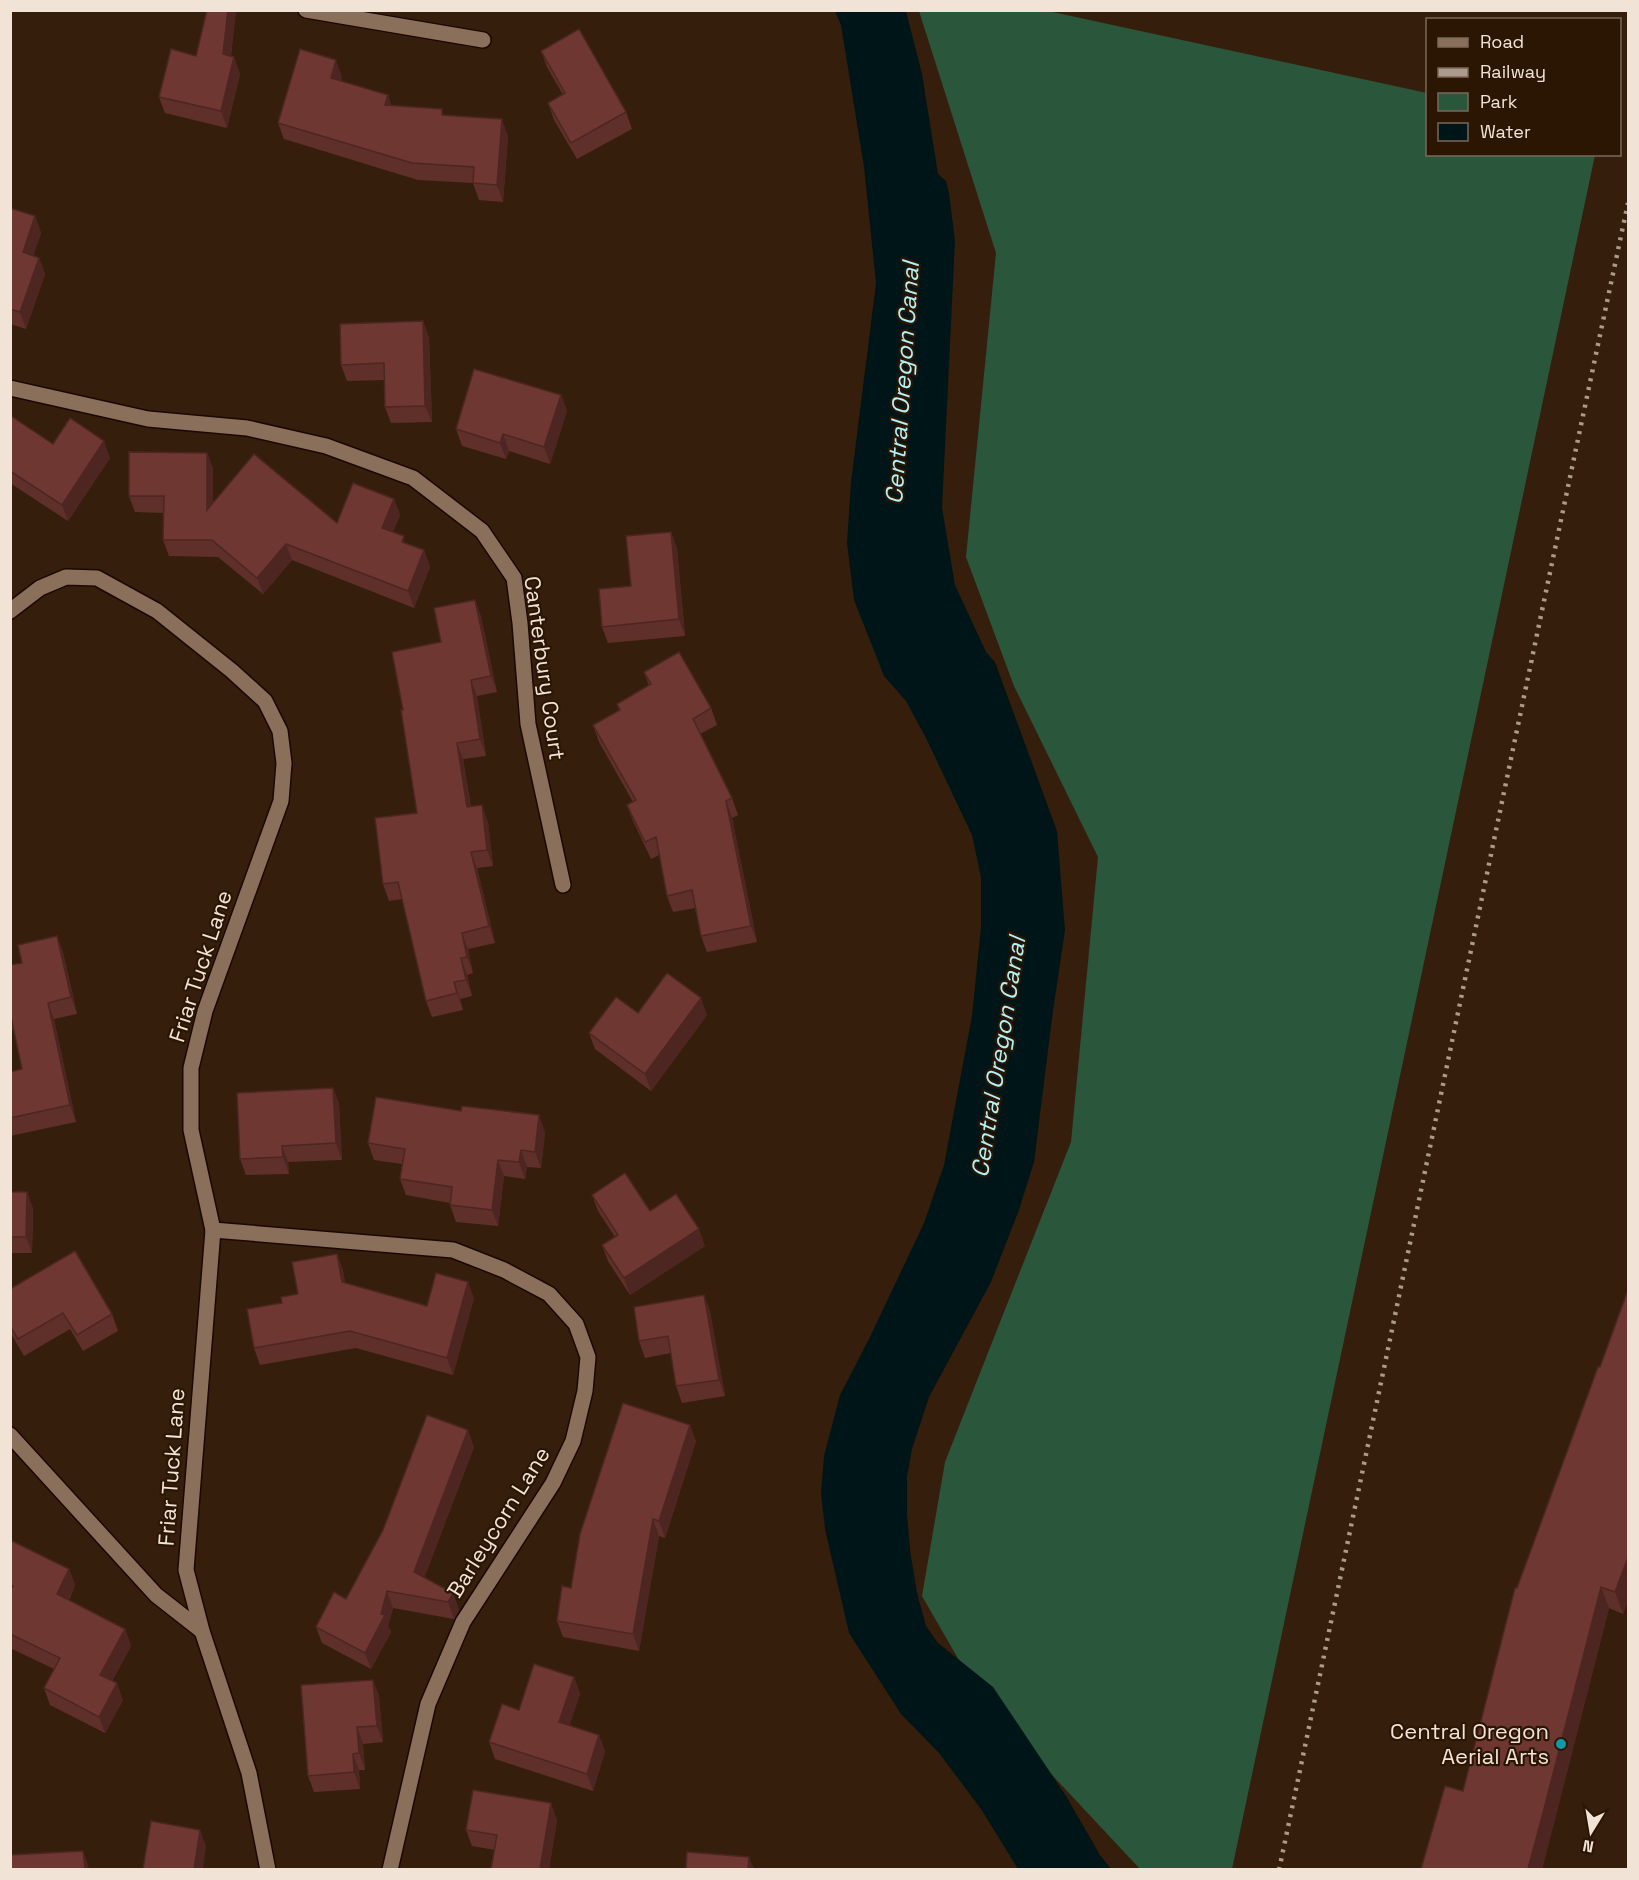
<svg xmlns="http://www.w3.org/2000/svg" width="1639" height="1880" font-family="'Space Grotesk',sans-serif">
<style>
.green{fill:#2a563c}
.water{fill:#001517}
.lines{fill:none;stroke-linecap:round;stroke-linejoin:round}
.minor-casing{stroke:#1c0800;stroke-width:18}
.minor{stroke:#8a6f5b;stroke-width:15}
.rail{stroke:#ac9b8c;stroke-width:4.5;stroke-dasharray:3 6;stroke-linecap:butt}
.wall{fill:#5f2f2a}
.shaded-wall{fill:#4d2622}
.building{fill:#6e3731;stroke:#4d2622;stroke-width:1.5}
.culture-dot{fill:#0f9aa8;stroke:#2b1604;stroke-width:2}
.labels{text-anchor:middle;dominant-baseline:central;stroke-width:4.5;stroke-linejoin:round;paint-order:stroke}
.street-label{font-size:22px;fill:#f2e3d7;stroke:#2b1604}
.poi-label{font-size:22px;fill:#f2e3d7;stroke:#2b1604;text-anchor:end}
.water-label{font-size:24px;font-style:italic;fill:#b1f2f9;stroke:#2b1604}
</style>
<rect width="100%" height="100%" fill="#351f0c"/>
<!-- green -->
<polygon class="green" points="919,11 1048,11 1427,93 1428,154 1595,155 1232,1869 1140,1869 982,1700 922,1596 945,1462 1071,1142 1098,857 1014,686 966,557 996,253"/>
<!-- water -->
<polygon class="water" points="835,11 906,11 922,74 938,174 946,181 949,193 955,241 942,508 955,585 986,652 995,662 1057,831 1065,930 1052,1018 1034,1162 1019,1210 991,1282 929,1397 912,1449 907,1477 907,1513 910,1550 917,1593 926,1626 938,1643 993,1687 1066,1796 1100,1855 1111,1869 1018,1869 981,1809 939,1753 901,1714 849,1633 825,1529 821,1493 824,1456 840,1395 869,1339 924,1223 944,1165 972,1016 981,927 981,877 972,835 926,738 906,701 884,676 854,600 847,543 851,482 876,283 864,167 841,25"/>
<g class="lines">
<!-- minor casing -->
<g class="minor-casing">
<g id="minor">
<polyline points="306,10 483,40"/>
<polyline points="10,388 148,419 247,428 326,446 413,478 482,531 514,578 520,623 528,724 563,885"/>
<polyline points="10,611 40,588 66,577 97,578 157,611 232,671 265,701 280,731 284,763 281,801 205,1011 191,1068 191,1130 213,1230 186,1570 202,1631 249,1773 268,1870"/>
<polyline points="213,1230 453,1250 504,1270 549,1294 576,1324 588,1357 585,1391 573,1441 553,1483 463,1622 428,1704 390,1870"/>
<polyline points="10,1435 156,1595 202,1631"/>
</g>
</g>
<!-- minor -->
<use href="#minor" class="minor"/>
<!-- rail -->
<path class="rail" d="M1279,1870C1396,1314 1510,758 1628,203"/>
</g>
<!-- wall -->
<g class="wall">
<polygon points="236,10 231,56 234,57 240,74 227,128 165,113 159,97"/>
<polygon points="541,51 626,112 632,129 577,159 554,120 548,103 563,95 547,67"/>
<polygon points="342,77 341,81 392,106 445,115 508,136 503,202 479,200 473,183 418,180 284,139 278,123"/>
<polygon points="10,208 35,216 41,233 33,255 39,258 45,274 26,329 10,324"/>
<polygon points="423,321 429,338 432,422 391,423 385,407 384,380 347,381 341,365"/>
<polygon points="561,395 567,411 550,464 509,451 506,459 462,446 456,429"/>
<polygon points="10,417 53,444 110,458 68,521 10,483"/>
<polygon points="207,453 213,469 213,503 337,523 394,499 400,515 393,532 407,544 424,550 430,567 414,608 292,560 263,594 218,557 169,556 163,540 164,513 135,512 129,496"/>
<polygon points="671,532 677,549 685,636 608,643 602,627"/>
<polygon points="475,600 481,617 497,692 477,696 486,756 463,759 471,807 488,822 493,866 477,868 495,943 468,949 473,973 467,975 472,996 460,999 463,1010 432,1017 426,1001 402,899 389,901 383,884 417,813 403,710 441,642"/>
<polygon points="644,672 711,708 717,725 700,734 732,798 738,815 732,818 757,942 707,952 701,936 695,908 673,912 667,896 659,855 651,859 633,821 627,805 633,802 599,742 593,725 619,710 617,704 649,686"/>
<polygon points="57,936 63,952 77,1014 54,1019 76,1122 10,1136 10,1072 22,1069 14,1029 10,1030 10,965 22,963"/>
<polygon points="638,1013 707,1015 651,1091 595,1049 589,1033"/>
<polygon points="333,1088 339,1104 342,1160 288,1162 289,1174 246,1175 240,1159"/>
<polygon points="545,1132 541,1168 527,1167 525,1179 504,1176 498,1226 456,1222 450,1205 450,1203 406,1195 400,1179 402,1164 374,1160 368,1143"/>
<polygon points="10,1192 27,1192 33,1209 32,1253 10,1253"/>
<polygon points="592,1195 650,1211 705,1246 630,1295 608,1261 602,1245 615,1237 598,1211"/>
<polygon points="337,1254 343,1271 345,1283 427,1306 474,1298 453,1375 356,1348 260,1365 254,1348 298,1294"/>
<polygon points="1629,1287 1629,1598 1623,1614 1609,1608 1542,1869 1421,1869 1463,1791 1517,1588 1600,1367"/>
<polygon points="10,1289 112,1314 118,1331 83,1351 70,1329 24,1356 10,1332"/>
<polygon points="704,1295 710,1312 725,1396 682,1403 676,1386 671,1353 645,1358 639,1341"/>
<polygon points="696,1441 665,1538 659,1536 639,1651 563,1637 557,1621 571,1588"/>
<polygon points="474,1447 424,1578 453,1593 459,1610 454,1619 393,1608 388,1626 391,1632 371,1669 322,1643 316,1627 346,1599"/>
<polygon points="10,1540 69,1569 75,1585 69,1600 125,1629 131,1646 112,1681 123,1700 105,1733 50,1705 44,1688 54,1669 10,1648"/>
<polygon points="574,1677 580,1694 569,1725 605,1751 593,1791 495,1759 489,1742 519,1710"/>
<polygon points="373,1680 379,1696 383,1742 363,1744 365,1770 359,1770 360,1789 314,1792 308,1776"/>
<polygon points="557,1820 549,1869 492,1869 495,1850 472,1846 466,1830"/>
</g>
<!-- shaded-wall -->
<g class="shaded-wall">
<polygon points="228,10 236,10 229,70 223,54"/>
<polygon points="234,57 240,74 227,128 221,111"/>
<polygon points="336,60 342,77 337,95 331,78"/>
<polygon points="388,95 394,112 385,105"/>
<polygon points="502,119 508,136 503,202 497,185"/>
<polygon points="35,216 41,233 29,268 23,252"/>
<polygon points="39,258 45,274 26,329 20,312"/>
<polygon points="423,321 429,338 432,422 425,406"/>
<polygon points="561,395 567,411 550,464 544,447"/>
<polygon points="503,434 509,451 506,459 500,443"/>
<polygon points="104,441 110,458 68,521 62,505"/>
<polygon points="207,453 213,469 213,527 207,510"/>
<polygon points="394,499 400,515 388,544 382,528"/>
<polygon points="671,532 677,549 685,636 679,619"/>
<polygon points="286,544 292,560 263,594 257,578"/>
<polygon points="424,550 430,567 414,608 408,591"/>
<polygon points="475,600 481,617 497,692 491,676"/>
<polygon points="471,680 477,696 486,756 480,739"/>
<polygon points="457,743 463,759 473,824 467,807"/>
<polygon points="726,801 732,818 757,942 751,926"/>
<polygon points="482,805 488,822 493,866 487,850"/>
<polygon points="471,852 477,868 495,943 489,926"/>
<polygon points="462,933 468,949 473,973 467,957"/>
<polygon points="57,936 63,952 77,1014 71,997"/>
<polygon points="461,958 467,975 472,996 466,980"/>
<polygon points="454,982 460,999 463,1010 457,993"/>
<polygon points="701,998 707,1015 651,1091 645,1074"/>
<polygon points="48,1003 54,1019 76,1122 70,1105"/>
<polygon points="333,1088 339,1104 342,1160 336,1143"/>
<polygon points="539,1115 545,1132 541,1168 535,1152"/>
<polygon points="282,1146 288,1162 289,1174 283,1157"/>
<polygon points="521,1150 527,1167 525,1179 519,1162"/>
<polygon points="498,1160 504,1176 498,1226 492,1210"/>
<polygon points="27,1192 33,1209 32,1253 26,1237"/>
<polygon points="699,1229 705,1246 630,1295 624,1278"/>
<polygon points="337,1254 343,1271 348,1299 342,1282"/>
<polygon points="468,1282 474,1298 453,1375 447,1358"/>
<polygon points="704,1295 710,1312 725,1396 719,1380"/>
<polygon points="690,1425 696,1441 665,1538 659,1521"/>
<polygon points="468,1430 474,1447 420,1589 414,1572"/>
<polygon points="653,1519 659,1536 639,1651 633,1634"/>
<polygon points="1629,1555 1629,1598 1623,1614 1615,1592"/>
<polygon points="69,1569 75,1585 63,1610 57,1594"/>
<polygon points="1601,1587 1609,1608 1551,1835 1542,1869 1528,1869"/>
<polygon points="387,1591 393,1608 388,1626 391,1632 371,1669 365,1653 381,1614"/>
<polygon points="453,1593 459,1610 454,1619 448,1602"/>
<polygon points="125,1629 131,1646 106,1691 100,1675"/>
<polygon points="574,1677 580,1694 565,1739 559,1722"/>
<polygon points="373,1680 379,1696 383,1742 377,1726"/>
<polygon points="117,1683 123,1700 105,1733 99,1717"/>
<polygon points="357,1727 363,1744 365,1770 359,1753"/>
<polygon points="599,1735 605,1751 593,1791 587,1774"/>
<polygon points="353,1754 359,1770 360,1789 354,1772"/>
<polygon points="551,1803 557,1820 549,1869 540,1869"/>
<polygon points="200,1830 206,1846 203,1869 194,1869"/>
<polygon points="83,1851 88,1865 89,1869 85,1869"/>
<polygon points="749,1857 754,1869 748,1869"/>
</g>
<!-- building -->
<g class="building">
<polygon points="207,10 228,10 223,54 234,57 221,111 159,97 171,49 196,56"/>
<polygon points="579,29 626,112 571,143 548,103 565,93 541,51"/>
<polygon points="300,49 336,60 331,78 388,95 385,105 442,109 442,115 502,119 497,185 473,183 474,167 412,163 278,123"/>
<polygon points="10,208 35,216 23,252 39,258 20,312 10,309"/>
<polygon points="423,321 425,406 385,407 384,363 341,365 340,324"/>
<polygon points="474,369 561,395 544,447 503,434 500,443 456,429"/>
<polygon points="11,416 53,444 70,418 104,441 62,505 10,471"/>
<polygon points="129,452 207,453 207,510 254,454 337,523 353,483 394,499 382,528 404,536 402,542 424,550 408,591 286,544 257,578 212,540 163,540 164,496 129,496"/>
<polygon points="671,532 679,619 602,627 599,589 631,586 626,536"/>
<polygon points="475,600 491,676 471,680 480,739 457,743 467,807 482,805 487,850 471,852 489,926 462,933 467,957 461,958 466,980 454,982 457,993 426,1001 398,882 383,884 375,818 417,813 401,710 403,710 392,652 441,642 434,608"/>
<polygon points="679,652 711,708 693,719 732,798 726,801 751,926 701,936 692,890 667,896 656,837 645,842 627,805 636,800 593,725 620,710 617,704 651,684 644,672"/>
<polygon points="57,936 71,997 48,1003 70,1105 10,1118 10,1072 22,1069 10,1012 10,965 22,963 18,945"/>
<polygon points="667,973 701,998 645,1074 589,1033 616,997 638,1013"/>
<polygon points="333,1088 336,1143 282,1146 283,1157 240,1159 237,1093"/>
<polygon points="376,1097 461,1111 462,1106 539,1115 535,1152 521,1150 519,1162 498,1160 492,1210 450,1205 452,1187 400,1179 405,1149 368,1143"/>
<polygon points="625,1173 650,1211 676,1194 699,1229 624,1278 602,1245 618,1235 592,1195"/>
<polygon points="10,1192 27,1192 26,1237 10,1237"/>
<polygon points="75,1251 112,1314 77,1335 63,1313 18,1339 10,1326 10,1289"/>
<polygon points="337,1254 342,1282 427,1306 436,1273 468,1282 447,1358 350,1331 254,1348 247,1309 282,1303 281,1297 298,1294 292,1262"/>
<polygon points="1629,1287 1629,1555 1615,1592 1601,1587 1543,1813 1528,1869 1421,1869 1445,1786 1463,1791 1515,1588 1517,1588 1598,1367 1600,1367"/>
<polygon points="704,1295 719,1380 676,1386 668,1336 639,1341 634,1307"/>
<polygon points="623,1403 690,1425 659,1521 653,1519 633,1634 557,1621 562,1586 571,1588 580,1534"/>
<polygon points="427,1415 468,1430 414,1572 453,1593 448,1602 387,1591 381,1614 385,1615 365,1653 316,1627 334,1592 346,1599 383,1530"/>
<polygon points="10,1540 69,1569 57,1594 125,1629 100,1675 117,1683 99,1717 44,1688 60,1658 10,1634 10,1591 13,1586 10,1585"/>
<polygon points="534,1664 574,1677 559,1722 599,1735 587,1774 489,1742 502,1704 519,1710"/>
<polygon points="373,1680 377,1726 357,1727 359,1753 353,1754 354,1772 308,1776 301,1685"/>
<polygon points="473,1790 551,1803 540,1869 491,1869 497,1835 466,1830"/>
<polygon points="151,1821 200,1830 194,1869 143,1869"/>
<polygon points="83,1851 85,1869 10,1869 10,1855"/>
<polygon points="687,1852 749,1857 748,1869 686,1869"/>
</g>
<!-- markers -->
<circle class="culture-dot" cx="1561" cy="1744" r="6"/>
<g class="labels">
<!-- street labels -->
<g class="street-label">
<text transform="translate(545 668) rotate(82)">Canterbury Court</text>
<text transform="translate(200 966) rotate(-72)">Friar Tuck Lane</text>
<text transform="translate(171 1467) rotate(-86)">Friar Tuck Lane</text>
<text transform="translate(498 1522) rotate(-58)">Barleycorn Lane</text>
</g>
<!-- poi labels -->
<g class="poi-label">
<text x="1549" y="1731">Central Oregon<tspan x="1549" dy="25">Aerial Arts</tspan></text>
</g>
<!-- water labels -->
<g class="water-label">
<text transform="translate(902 383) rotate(-86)">Central Oregon Canal</text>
<text transform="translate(998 1057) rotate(-81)">Central Oregon Canal</text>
</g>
</g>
<!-- border -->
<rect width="1639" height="1880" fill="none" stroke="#f2e3d7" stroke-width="24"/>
<!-- legend -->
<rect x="1426" y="18" width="195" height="138" fill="#2b1604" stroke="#7b6858" stroke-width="1.5"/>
<rect x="1438" y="38" width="30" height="9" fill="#8a6f5b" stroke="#7b6858" stroke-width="1.5"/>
<text x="1480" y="48" font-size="18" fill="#f2e3d7">Road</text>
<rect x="1438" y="68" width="30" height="9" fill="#ac9b8c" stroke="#7b6858" stroke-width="1.5"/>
<text x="1480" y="78" font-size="18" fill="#f2e3d7">Railway</text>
<rect x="1438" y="93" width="30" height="18" fill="#2a563c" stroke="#7b6858" stroke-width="1.5"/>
<text x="1480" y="108" font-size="18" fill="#f2e3d7">Park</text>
<rect x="1438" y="123" width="30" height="18" fill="#001517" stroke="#7b6858" stroke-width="1.5"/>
<text x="1480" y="138" font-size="18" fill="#f2e3d7">Water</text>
<!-- north arrow -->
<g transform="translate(1591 1832) rotate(191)" stroke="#2b1604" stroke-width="4.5" paint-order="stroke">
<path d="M0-4.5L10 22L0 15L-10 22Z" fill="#f2e3d7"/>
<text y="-9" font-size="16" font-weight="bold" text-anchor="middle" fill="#f2e3d7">N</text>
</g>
</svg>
